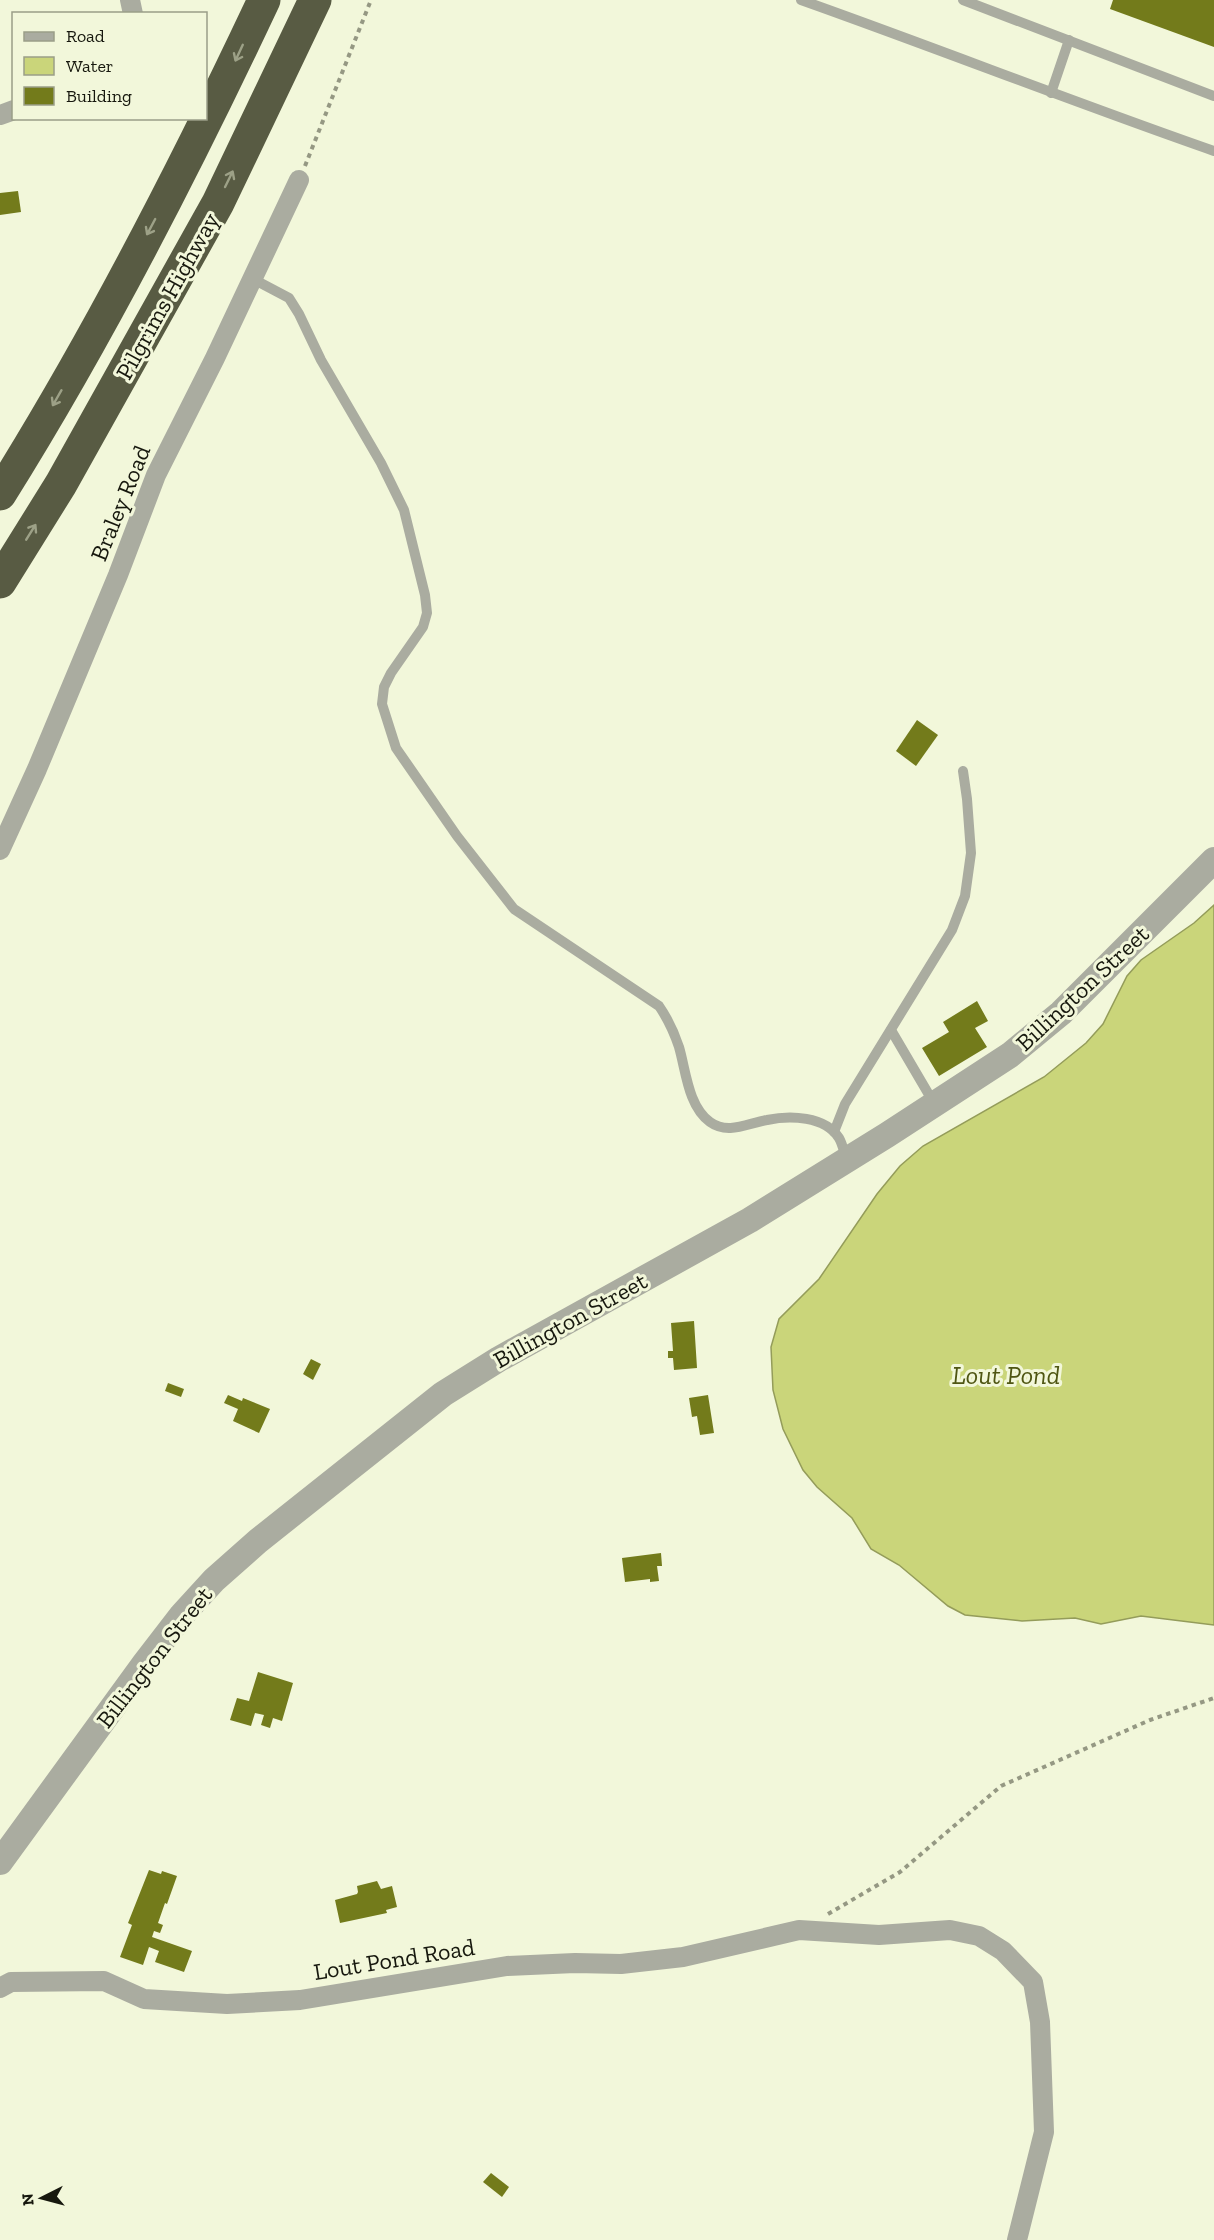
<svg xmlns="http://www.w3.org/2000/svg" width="1214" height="2240" font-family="'Zilla Slab',serif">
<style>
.water{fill:#cad57a;stroke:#949c5a;stroke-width:1.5}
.building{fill:#737b1b}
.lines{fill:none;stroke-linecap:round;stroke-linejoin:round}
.path{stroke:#959883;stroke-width:4;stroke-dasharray:4.5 4.5;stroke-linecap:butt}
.service{stroke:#aaaca0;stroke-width:10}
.minor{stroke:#aaaca0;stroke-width:20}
.tertiary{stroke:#aaaca0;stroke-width:26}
.motorway{stroke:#585b43;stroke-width:33}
.oneway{stroke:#9da187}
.labels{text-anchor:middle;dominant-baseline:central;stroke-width:6;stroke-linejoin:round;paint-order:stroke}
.street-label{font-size:24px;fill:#17180e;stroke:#f2f7da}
.water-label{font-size:26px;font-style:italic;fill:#4f5613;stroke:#f2f7da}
</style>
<rect width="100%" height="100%" fill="#f2f7da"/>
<!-- water -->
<polygon class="water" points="1214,905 1214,1625 1141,1616 1101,1624 1075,1618 1022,1621 965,1615 948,1606 899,1565 871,1549 852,1518 817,1487 803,1470 783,1429 773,1390 771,1347 779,1319 819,1279 877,1194 900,1166 923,1146 1044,1077 1086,1043 1103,1024 1127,976 1141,960 1194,923"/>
<!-- building -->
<g class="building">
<polygon points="1113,0 1214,0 1214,47 1110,9"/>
<polygon points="18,191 21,212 0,215 0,193"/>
<polygon points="917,720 938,735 916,766 896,751"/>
<polygon points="977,1001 988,1021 975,1028 987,1047 939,1076 922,1048 949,1032 943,1022"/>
<polygon points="694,1321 697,1368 674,1370 673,1358 668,1358 668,1351 673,1351 671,1323"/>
<polygon points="311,1359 321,1364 313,1380 303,1374"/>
<polygon points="168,1383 184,1389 181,1397 165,1391"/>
<polygon points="228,1395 242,1401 243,1398 270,1409 259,1433 233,1421 238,1409 224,1403"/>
<polygon points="708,1395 714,1433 700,1435 697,1416 692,1417 689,1398"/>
<polygon points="661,1553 662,1566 657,1566 659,1581 650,1582 650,1579 625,1582 622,1558"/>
<polygon points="258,1672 293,1683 282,1721 273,1718 270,1728 261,1725 264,1715 255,1713 251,1726 230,1720 237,1698 249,1701"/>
<polygon points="149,1870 161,1874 162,1871 177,1876 167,1904 165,1903 158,1923 163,1925 160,1933 154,1931 152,1937 192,1951 184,1972 155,1962 159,1951 149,1947 143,1965 120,1957 132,1925 128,1923"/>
<polygon points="377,1881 381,1889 392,1886 397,1907 386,1910 387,1913 340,1923 335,1900 357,1894 358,1892 357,1886"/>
<polygon points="491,2173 509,2187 502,2197 483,2182"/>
</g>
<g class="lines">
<!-- path -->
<g class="path">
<polyline points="305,166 371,0"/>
<polyline points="828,1914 900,1872 1001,1786 1150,1720 1214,1698"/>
</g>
<!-- service -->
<g class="service">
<path d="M801,0C939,49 1076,103 1214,151"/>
<polyline points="963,0 1214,96"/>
<polyline points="1051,93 1069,40"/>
<path d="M253,279L289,298L299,314L321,360L381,463L404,510L425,595L427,613L423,627L391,673L384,687L382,704L396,748L457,836L514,909L659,1006C668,1019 674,1032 679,1047C686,1071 688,1106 710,1122C728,1135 748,1123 767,1120C790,1115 825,1116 839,1138C843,1145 844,1153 847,1160"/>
<polyline points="891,1030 935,1105"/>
<polyline points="834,1132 845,1104 952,930 965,896 971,853 967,799 963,771"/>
</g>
<!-- minor -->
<g class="minor">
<polyline points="130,0 133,14"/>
<polyline points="0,115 14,110"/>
<polyline points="0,850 37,769 118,575 156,475 215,358 299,180"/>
<polyline points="0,1988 11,1982 104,1981 144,1999 227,2004 300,2000 507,1966 575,1963 621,1964 683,1957 799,1930 879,1935 950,1930 979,1936 1003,1951 1033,1982 1040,2022 1044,2132 1017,2240"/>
</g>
<!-- tertiary -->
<polyline class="tertiary" points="0,1862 145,1663 182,1615 214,1580 258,1541 443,1394 499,1359 750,1220 887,1135 1010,1055 1061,1013 1214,860"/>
<!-- motorway -->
<g class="motorway">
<path d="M0,494C99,336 185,168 264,0"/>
<polyline points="0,582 61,484 218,203 315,0"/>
</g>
</g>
<!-- one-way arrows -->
<defs><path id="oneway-shaft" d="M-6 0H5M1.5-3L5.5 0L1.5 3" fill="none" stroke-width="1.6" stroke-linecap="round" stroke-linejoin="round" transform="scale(1.5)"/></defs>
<g class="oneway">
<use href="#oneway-shaft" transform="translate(239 53) rotate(115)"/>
<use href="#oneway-shaft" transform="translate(229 179) rotate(-64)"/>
<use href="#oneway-shaft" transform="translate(151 227) rotate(118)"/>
<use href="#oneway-shaft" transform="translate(57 398) rotate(120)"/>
<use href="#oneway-shaft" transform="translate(31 532) rotate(-58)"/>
</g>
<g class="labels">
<!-- street labels -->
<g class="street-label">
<text transform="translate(167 296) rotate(-61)">Pilgrims Highway</text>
<text transform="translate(120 503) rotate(-68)">Braley Road</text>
<text transform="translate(1082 988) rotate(-43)">Billington Street</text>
<text transform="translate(570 1320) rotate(-29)">Billington Street</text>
<text transform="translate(154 1657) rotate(-52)">Billington Street</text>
<text transform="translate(394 1959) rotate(-9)">Lout Pond Road</text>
</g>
<!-- water labels -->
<g class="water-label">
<text x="1006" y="1375">Lout Pond</text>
</g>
</g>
<!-- legend -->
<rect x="12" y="12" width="195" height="108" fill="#f2f7da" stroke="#9a9e88" stroke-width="1.5"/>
<rect x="24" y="32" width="30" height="9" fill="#aaaca0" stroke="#9a9e88" stroke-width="1.5"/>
<text x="66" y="42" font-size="18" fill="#17180e">Road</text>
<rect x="24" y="57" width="30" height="18" fill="#cad57a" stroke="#9a9e88" stroke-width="1.5"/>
<text x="66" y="72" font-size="18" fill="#17180e">Water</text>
<rect x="24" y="87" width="30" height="18" fill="#737b1b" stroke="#9a9e88" stroke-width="1.5"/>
<text x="66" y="102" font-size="18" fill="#17180e">Building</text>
<!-- north arrow -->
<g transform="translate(42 2198) rotate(264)" stroke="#f2f7da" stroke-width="4.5" paint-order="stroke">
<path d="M0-4.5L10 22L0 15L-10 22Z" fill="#17180e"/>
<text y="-9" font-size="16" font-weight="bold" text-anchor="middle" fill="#17180e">N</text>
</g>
</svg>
